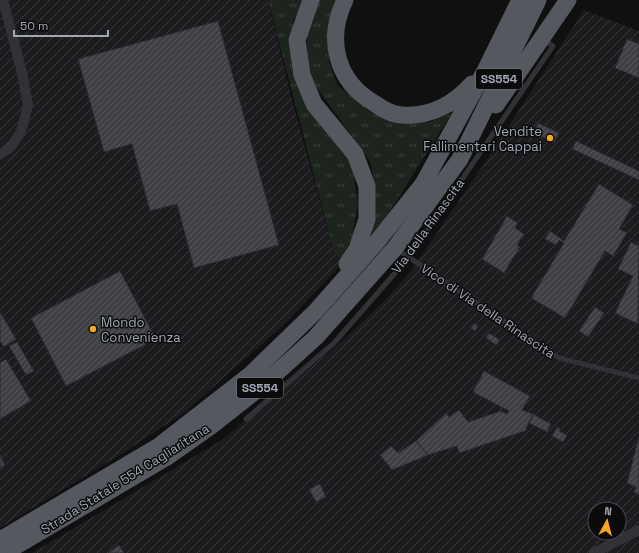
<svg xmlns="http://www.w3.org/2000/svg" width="639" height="553" font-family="'Space Grotesk',sans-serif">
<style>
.industrial{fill:url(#industrial-furrows);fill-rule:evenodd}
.grass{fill:url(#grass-tufts)}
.building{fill:url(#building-hatch);stroke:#2a2a2e}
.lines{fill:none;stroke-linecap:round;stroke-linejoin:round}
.service{stroke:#313236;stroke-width:5}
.minor{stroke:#313236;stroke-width:10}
.trunk{stroke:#55585e;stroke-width:17}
.poi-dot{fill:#f4a626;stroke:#0b0b0c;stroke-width:1.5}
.labels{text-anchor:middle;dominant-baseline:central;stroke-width:3;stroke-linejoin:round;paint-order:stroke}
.shield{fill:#0b0b0c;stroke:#747881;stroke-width:1}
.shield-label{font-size:12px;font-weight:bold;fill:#a1a7b3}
.poi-label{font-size:13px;fill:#a1a7b3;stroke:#0b0b0c;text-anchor:end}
.street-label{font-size:13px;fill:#a1a7b3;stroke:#0b0b0c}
</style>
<defs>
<pattern id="industrial-furrows" width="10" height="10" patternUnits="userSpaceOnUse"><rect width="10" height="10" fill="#1c1c1e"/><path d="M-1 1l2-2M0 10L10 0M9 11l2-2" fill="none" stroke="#3a3a3c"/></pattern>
<pattern id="grass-tufts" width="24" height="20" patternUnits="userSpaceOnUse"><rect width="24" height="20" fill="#1c241d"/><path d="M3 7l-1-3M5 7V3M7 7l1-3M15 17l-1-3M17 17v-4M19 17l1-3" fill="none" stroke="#3a413b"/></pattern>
<pattern id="building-hatch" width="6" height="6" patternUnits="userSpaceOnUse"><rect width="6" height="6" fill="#3f4045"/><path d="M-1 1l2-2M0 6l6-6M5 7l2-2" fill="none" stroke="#58595d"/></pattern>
</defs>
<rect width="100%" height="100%" fill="#101011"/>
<!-- industrial -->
<g class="industrial">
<polygon points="0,0 268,0 292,100 334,253 344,261 289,320 185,412 128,450 0,528"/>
<path d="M584,10L639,31V553H32L222,440L347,337L390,295L410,272L486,161ZM595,509H619V533H595Z"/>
</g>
<!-- grass -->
<g class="grass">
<polygon points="268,0 304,0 293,22 291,60 301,92 346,155 353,173 358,203 352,238 342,259 334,253"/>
<polygon points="318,0 336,0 328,27 329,62 338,86 371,112 395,123 429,122 452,113 375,235 370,231 375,185 370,161 312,81 306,58 307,31"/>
</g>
<!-- building -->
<g class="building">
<polygon points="218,21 279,245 194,268 177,204 150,211 132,144 104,152 78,59"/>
<polygon points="627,39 639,44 639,78 615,68"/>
<polygon points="538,123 559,133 554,143 534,133"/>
<polygon points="576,141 639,171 639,180 572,149"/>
<polygon points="599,184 633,205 619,229 627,233 613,256 605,251 565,318 531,298 564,243 559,240 556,245 545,239 550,231 564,241"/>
<polygon points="507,216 518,223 515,228 524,234 517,245 520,247 504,273 482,259"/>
<polygon points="631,242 639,246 638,324 615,313 633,276 618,269"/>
<polygon points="120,271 156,339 66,386 31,318"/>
<polygon points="595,307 604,313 588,337 579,331"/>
<polygon points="0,312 16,339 4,347 0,341"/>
<polygon points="474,323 478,326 475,331 471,328"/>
<polygon points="489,333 500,340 496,345 486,338"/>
<polygon points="17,342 34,371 26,375 9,346"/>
<polygon points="6,359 31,401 0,419 0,363"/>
<polygon points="484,371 530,396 522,410 533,414 525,431 459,453 457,446 428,455 416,441 446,413 449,417 459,410 468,422 501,411 507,414 509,411 473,392"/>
<polygon points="533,414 551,424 547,432 529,423"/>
<polygon points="557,427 561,429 559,431 567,435 563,442 552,436"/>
<polygon points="639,436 639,495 634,492 636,487 627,483"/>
<polygon points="416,441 428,455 392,470 380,455 391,446 398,453"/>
<polygon points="0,455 5,465 0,468"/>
<polygon points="320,484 326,497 316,502 309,489"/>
<polygon points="119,545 124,553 108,553"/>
</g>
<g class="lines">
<!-- service -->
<g class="service">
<polyline points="398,250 559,358 639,378"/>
<polyline points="246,419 334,343 409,257 553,46 544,40"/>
</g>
<!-- minor -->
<g class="minor">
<polyline points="0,154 10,148 21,132 28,105 22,73 3,0"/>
<polyline points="594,553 639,530"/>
</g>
<!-- trunk -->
<g class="trunk">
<polyline points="311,0 297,40 302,75 314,104 355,154 367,186 367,219 357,249 347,264"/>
<path d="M345,0C326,39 336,81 374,103C381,108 393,115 402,115C430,117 454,104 472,84"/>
<polyline points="496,105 568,0"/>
<polyline points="0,540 159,446 250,375 316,311 376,243 423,184 486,69 520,0"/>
<polyline points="4,553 167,457 211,426 262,386 316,337 395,248 460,159 538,0"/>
</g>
</g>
<!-- markers -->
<g class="poi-dot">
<circle cx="550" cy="138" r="4"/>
<circle cx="93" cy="329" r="4"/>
</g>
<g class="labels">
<!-- shield labels -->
<g class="shield">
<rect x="476" y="69" width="46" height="20" rx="3"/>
<rect x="237" y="378" width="46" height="20" rx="3"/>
</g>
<g class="shield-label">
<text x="499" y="79">SS554</text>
<text x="260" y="388">SS554</text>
</g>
<!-- poi labels -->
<g class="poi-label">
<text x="542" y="131">Vendite<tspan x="542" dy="15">Fallimentari Cappai</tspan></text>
<text x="101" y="322" text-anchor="start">Mondo<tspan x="101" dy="15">Convenienza</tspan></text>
</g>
<!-- street labels -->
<g class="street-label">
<text transform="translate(428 226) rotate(-54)">Via della Rinascita</text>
<text transform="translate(488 311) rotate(34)">Vico di Via della Rinascita</text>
<text transform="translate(125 479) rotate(-32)">Strada Statale 554 Cagliaritana</text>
</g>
</g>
<!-- north arrow -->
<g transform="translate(607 521) rotate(7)"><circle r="19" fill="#0b0b0c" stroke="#47494f"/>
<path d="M0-3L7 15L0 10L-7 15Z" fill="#f4a626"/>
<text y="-6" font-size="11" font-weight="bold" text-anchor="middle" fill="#a1a7b3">N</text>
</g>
<!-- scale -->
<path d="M14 30v6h94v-6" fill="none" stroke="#a1a7b3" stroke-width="2"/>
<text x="20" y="30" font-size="12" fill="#a1a7b3" stroke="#0b0b0c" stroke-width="3" paint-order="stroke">50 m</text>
</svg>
